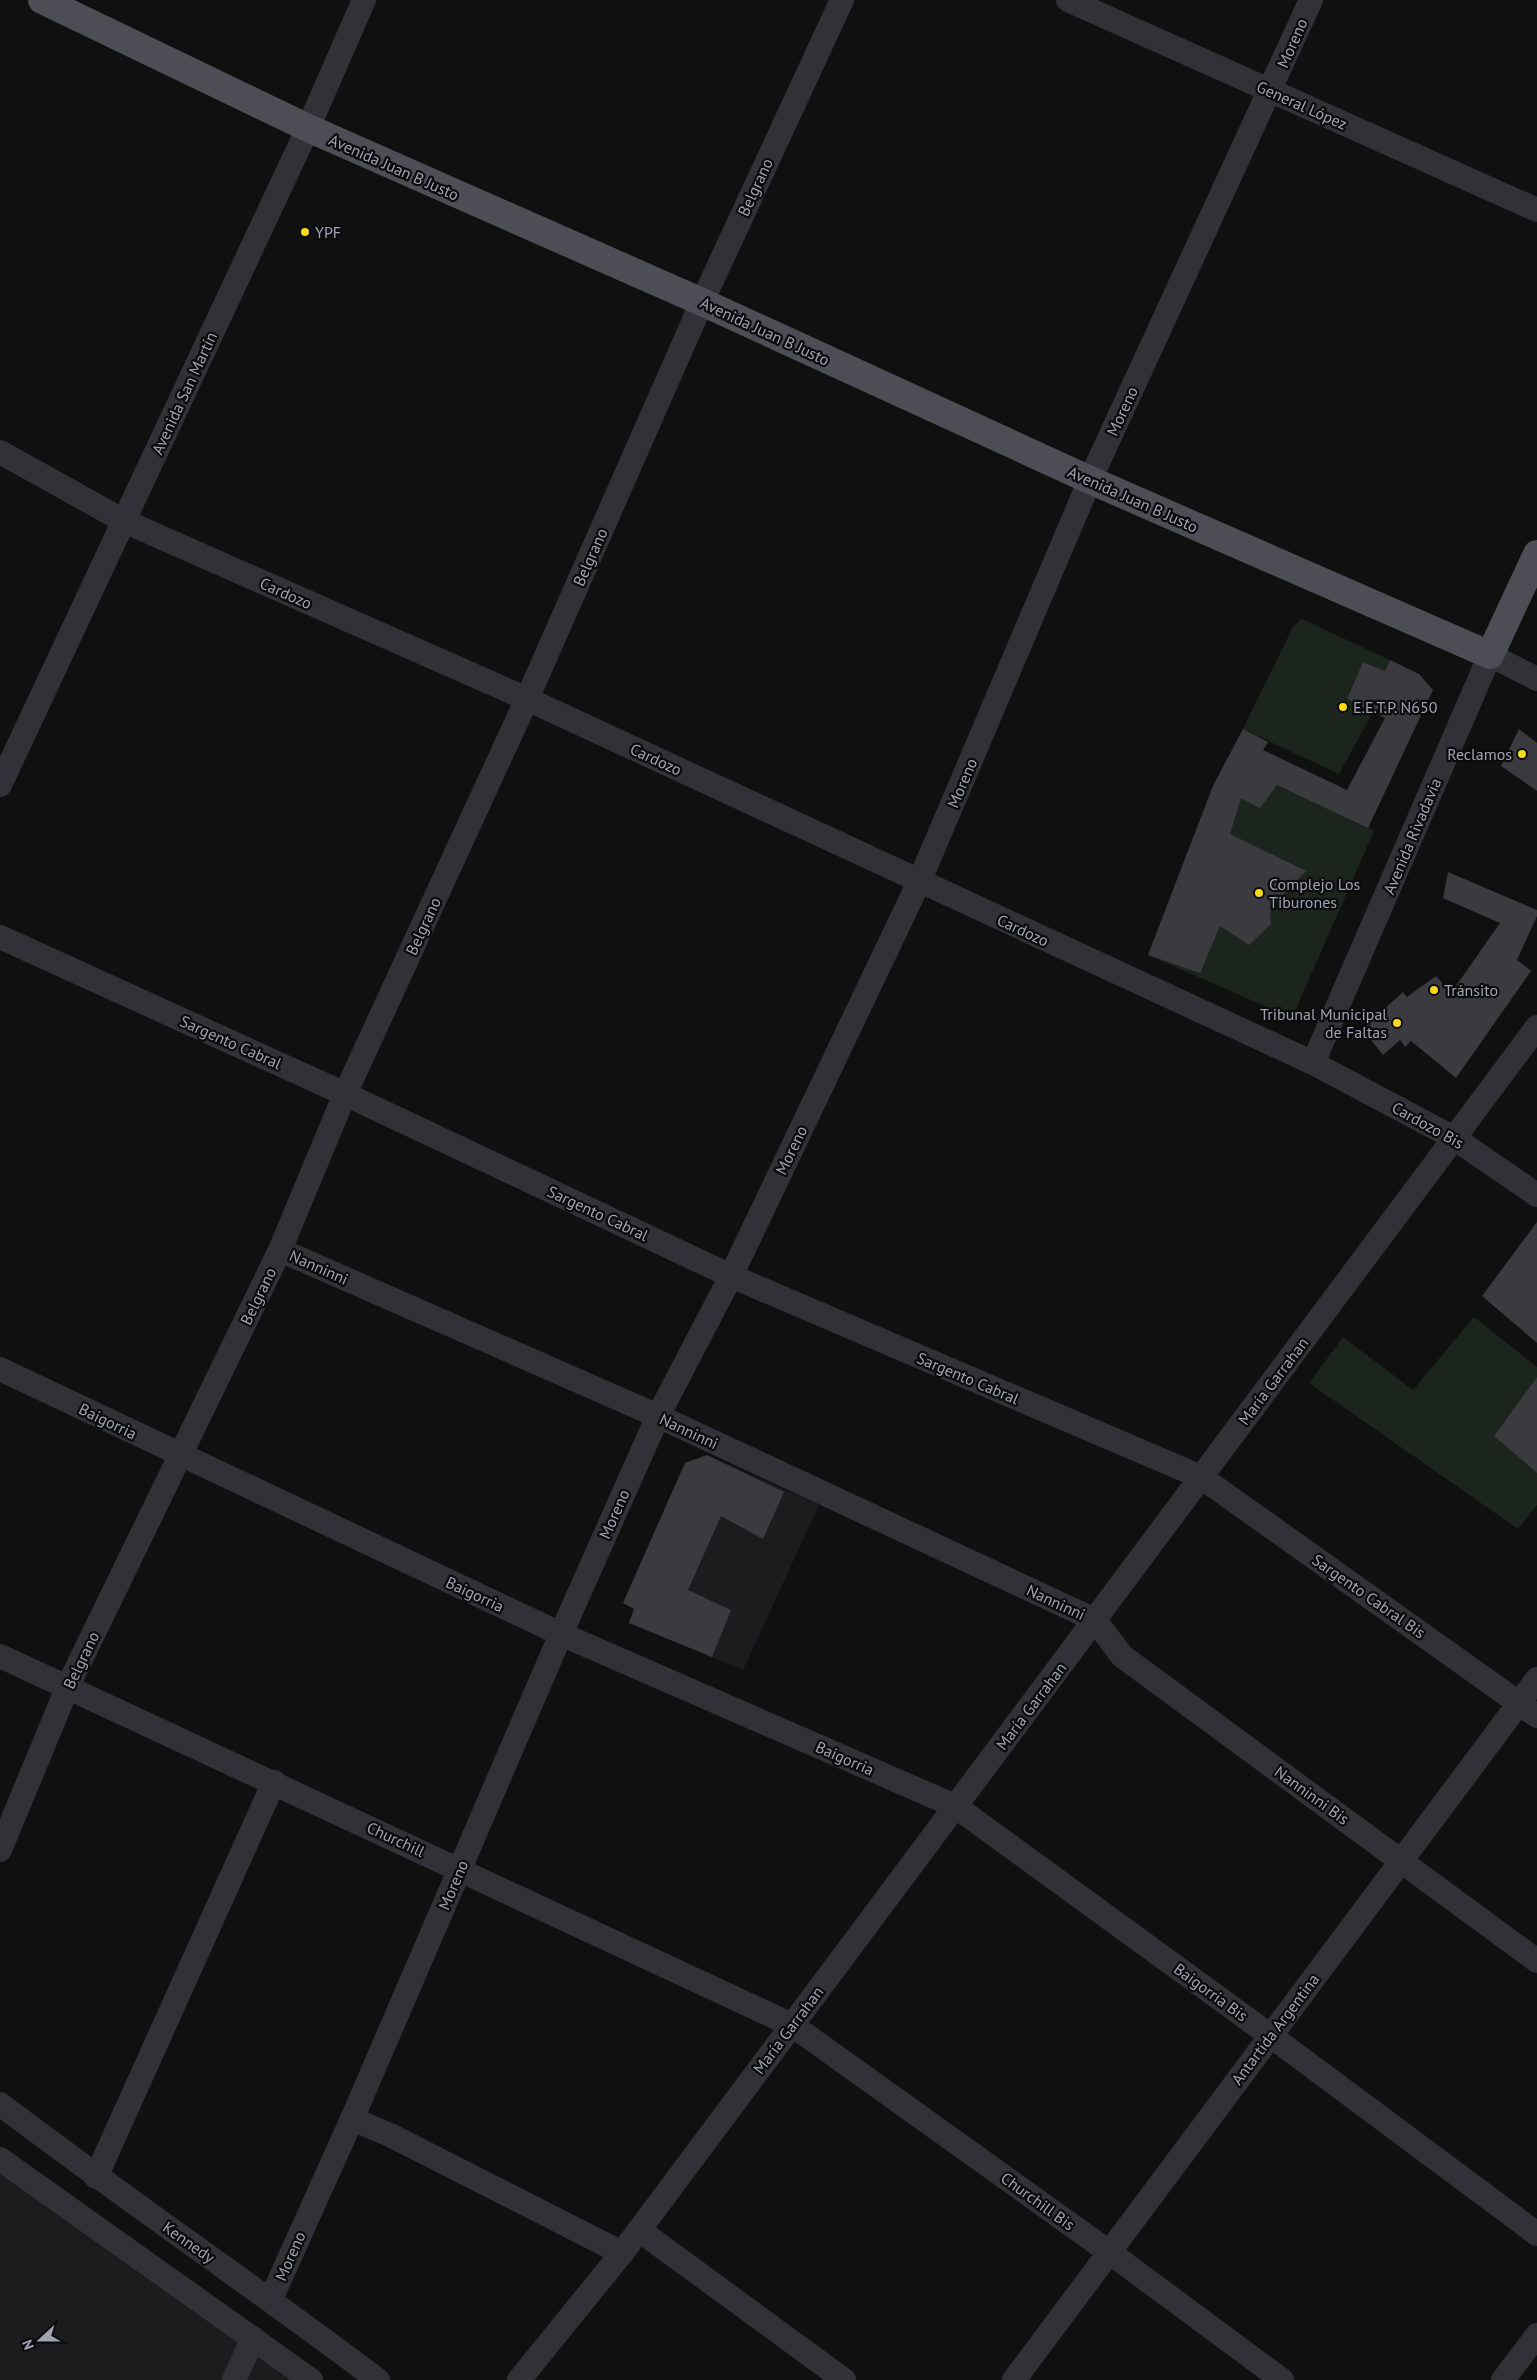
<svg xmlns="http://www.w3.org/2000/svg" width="1537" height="2380" font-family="'PT Sans',sans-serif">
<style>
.built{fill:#1c1c1e}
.green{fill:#1c241e}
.building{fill:#3a3a3f}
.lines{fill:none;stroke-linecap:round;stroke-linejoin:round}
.minor{stroke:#313137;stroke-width:24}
.major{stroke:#4d4d56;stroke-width:28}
.poi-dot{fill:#fad91f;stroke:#0b0b0c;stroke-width:2}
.labels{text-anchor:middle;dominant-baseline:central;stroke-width:4.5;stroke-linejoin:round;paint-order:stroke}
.street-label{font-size:16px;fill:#a0a3b3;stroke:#0b0b0c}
.poi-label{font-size:16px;fill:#a0a3b3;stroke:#0b0b0c;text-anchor:start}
</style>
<rect width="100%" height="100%" fill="#101011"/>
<!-- built -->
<g class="built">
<polygon points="707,1455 819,1505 743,1670 629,1623 634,1609 623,1603 685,1463"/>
<polygon points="0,2159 311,2380 0,2380"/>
</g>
<!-- green -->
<g class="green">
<polygon points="1302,619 1390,660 1385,671 1363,662 1347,699 1373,712 1339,774 1243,729 1293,627"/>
<polygon points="1227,759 1374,831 1292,1018 1148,955 1213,786"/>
<polygon points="1474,1317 1537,1367 1537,1377 1495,1436 1537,1473 1537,1505 1518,1529 1309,1383 1343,1337 1413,1390"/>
</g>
<!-- building -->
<g class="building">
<polygon points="1390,660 1419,674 1433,690 1368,828 1277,785 1260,808 1241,798 1230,834 1306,871 1270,908 1271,924 1249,945 1220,926 1200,973 1148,955 1213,786 1243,729 1268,742 1263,750 1347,790 1385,718 1347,699 1363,662 1385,671"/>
<polygon points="1519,729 1537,743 1537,791 1501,766"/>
<polygon points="1448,872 1537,910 1537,916 1517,960 1531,971 1456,1078 1411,1041 1405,1047 1400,1040 1383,1055 1362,1029 1403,992 1407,997 1436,976 1451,993 1500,923 1443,898"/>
<polygon points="1537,1222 1537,1343 1482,1296"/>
<polygon points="1537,1377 1537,1473 1494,1436"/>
<polygon points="707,1455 784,1492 763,1539 721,1516 688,1590 731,1610 712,1657 629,1623 634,1609 623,1603 685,1463"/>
</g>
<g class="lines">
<!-- minor -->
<g class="minor">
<polyline points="1068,0 1537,210"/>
<polyline points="0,452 124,521 527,699 1313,1063 1454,1138 1537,1195"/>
<polyline points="0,785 308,128 364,0"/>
<polyline points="0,937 345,1094 731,1276 1201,1477 1537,1716"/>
<polyline points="1313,1063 1490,655 1537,679"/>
<polyline points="280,1250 658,1416 1095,1620 1122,1656 1537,1961"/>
<polyline points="0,1369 561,1634 955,1806 1271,2036 1537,2234"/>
<polyline points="0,1656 792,2025 1109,2252 1282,2380"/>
<polyline points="0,1850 68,1686 280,1250 345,1094 527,699 702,302 842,0"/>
<path d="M0,2104C124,2198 253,2286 378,2380"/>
<polyline points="352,2119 390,2135 622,2253"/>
<polyline points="0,2159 311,2380"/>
<polyline points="96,2177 274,1782"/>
<polyline points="639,2230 844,2380"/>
<polyline points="271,2299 352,2119 561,1634 658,1416 731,1276 919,882 1090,480 1311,0"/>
<polyline points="234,2380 253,2338"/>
<polyline points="519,2380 622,2253 1537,1027"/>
<polyline points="1014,2380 1537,1679"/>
<polyline points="1503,2380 1537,2335"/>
</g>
<!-- major -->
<polyline class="major" points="42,0 308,128 702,302 1090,480 1490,655 1537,554"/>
</g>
<!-- markers -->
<g class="poi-dot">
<circle cx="305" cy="232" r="5"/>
<circle cx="1343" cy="707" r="5"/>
<circle cx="1522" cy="754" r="5"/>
<circle cx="1259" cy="893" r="5"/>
<circle cx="1434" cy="990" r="5"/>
<circle cx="1397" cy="1023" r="5"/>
</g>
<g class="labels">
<!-- street labels -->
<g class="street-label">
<text transform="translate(1292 43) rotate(-66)">Moreno</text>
<text transform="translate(1302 105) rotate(24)">General López</text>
<text transform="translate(394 167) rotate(24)">Avenida Juan B Justo</text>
<text transform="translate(755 187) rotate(-65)">Belgrano</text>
<text transform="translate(765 331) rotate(25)">Avenida Juan B Justo</text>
<text transform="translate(184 393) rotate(-65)">Avenida San Martín</text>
<text transform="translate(1122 411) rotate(-65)">Moreno</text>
<text transform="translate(1133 499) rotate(24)">Avenida Juan B Justo</text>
<text transform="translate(590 557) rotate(-66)">Belgrano</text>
<text transform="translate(286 593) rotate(24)">Cardozo</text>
<text transform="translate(656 759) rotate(25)">Cardozo</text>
<text transform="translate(962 783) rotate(-67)">Moreno</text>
<text transform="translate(1412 836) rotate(-67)">Avenida Rivadavia</text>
<text transform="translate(423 926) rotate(-65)">Belgrano</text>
<text transform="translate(1023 930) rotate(25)">Cardozo</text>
<text transform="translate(231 1042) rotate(24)">Sargento Cabral</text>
<text transform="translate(1428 1125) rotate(29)">Cardozo Bis</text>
<text transform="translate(791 1150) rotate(-64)">Moreno</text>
<text transform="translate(598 1213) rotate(25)">Sargento Cabral</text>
<text transform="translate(319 1267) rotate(24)">Nanninni</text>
<text transform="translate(258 1296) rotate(-64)">Belgrano</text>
<text transform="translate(968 1378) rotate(23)">Sargento Cabral</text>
<text transform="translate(1273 1381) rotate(-53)">María Garrahan</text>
<text transform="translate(108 1421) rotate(26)">Baigorria</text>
<text transform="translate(689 1431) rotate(25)">Nanninni</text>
<text transform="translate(614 1514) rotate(-66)">Moreno</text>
<text transform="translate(475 1594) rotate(25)">Baigorria</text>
<text transform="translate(1369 1596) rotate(35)">Sargento Cabral Bis</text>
<text transform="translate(1056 1602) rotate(25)">Nanninni</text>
<text transform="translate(81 1660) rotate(-64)">Belgrano</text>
<text transform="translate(1031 1706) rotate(-53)">María Garrahan</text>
<text transform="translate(845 1758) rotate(24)">Baigorria</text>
<text transform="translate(1312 1795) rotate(36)">Nanninni Bis</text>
<text transform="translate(396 1839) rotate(25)">Churchill</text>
<text transform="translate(453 1885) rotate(-67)">Moreno</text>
<text transform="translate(1211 1992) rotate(36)">Baigorria Bis</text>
<text transform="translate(1275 2029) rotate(-53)">Antartida Argentina</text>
<text transform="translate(788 2030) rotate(-53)">María Garrahan</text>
<text transform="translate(1038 2201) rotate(36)">Churchill Bis</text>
<text transform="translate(189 2242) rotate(35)">Kennedy</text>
<text transform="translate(290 2256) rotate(-66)">Moreno</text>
</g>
<!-- poi labels -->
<g class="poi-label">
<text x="315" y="232">YPF</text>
<text x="1353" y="707">E.E.T.P. N650</text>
<text x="1512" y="754" text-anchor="end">Reclamos</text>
<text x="1269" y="884">Complejo Los<tspan x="1269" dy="18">Tiburones</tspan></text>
<text x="1444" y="990">Tránsito</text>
<text x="1387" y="1014" text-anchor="end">Tribunal Municipal<tspan x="1387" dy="18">de Faltas</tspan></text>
</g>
</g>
<!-- north arrow -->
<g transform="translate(40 2340) rotate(249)" stroke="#0b0b0c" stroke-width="4" paint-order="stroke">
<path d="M0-4L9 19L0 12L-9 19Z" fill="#a0a3b3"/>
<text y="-8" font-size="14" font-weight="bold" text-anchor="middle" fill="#a0a3b3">N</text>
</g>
</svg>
